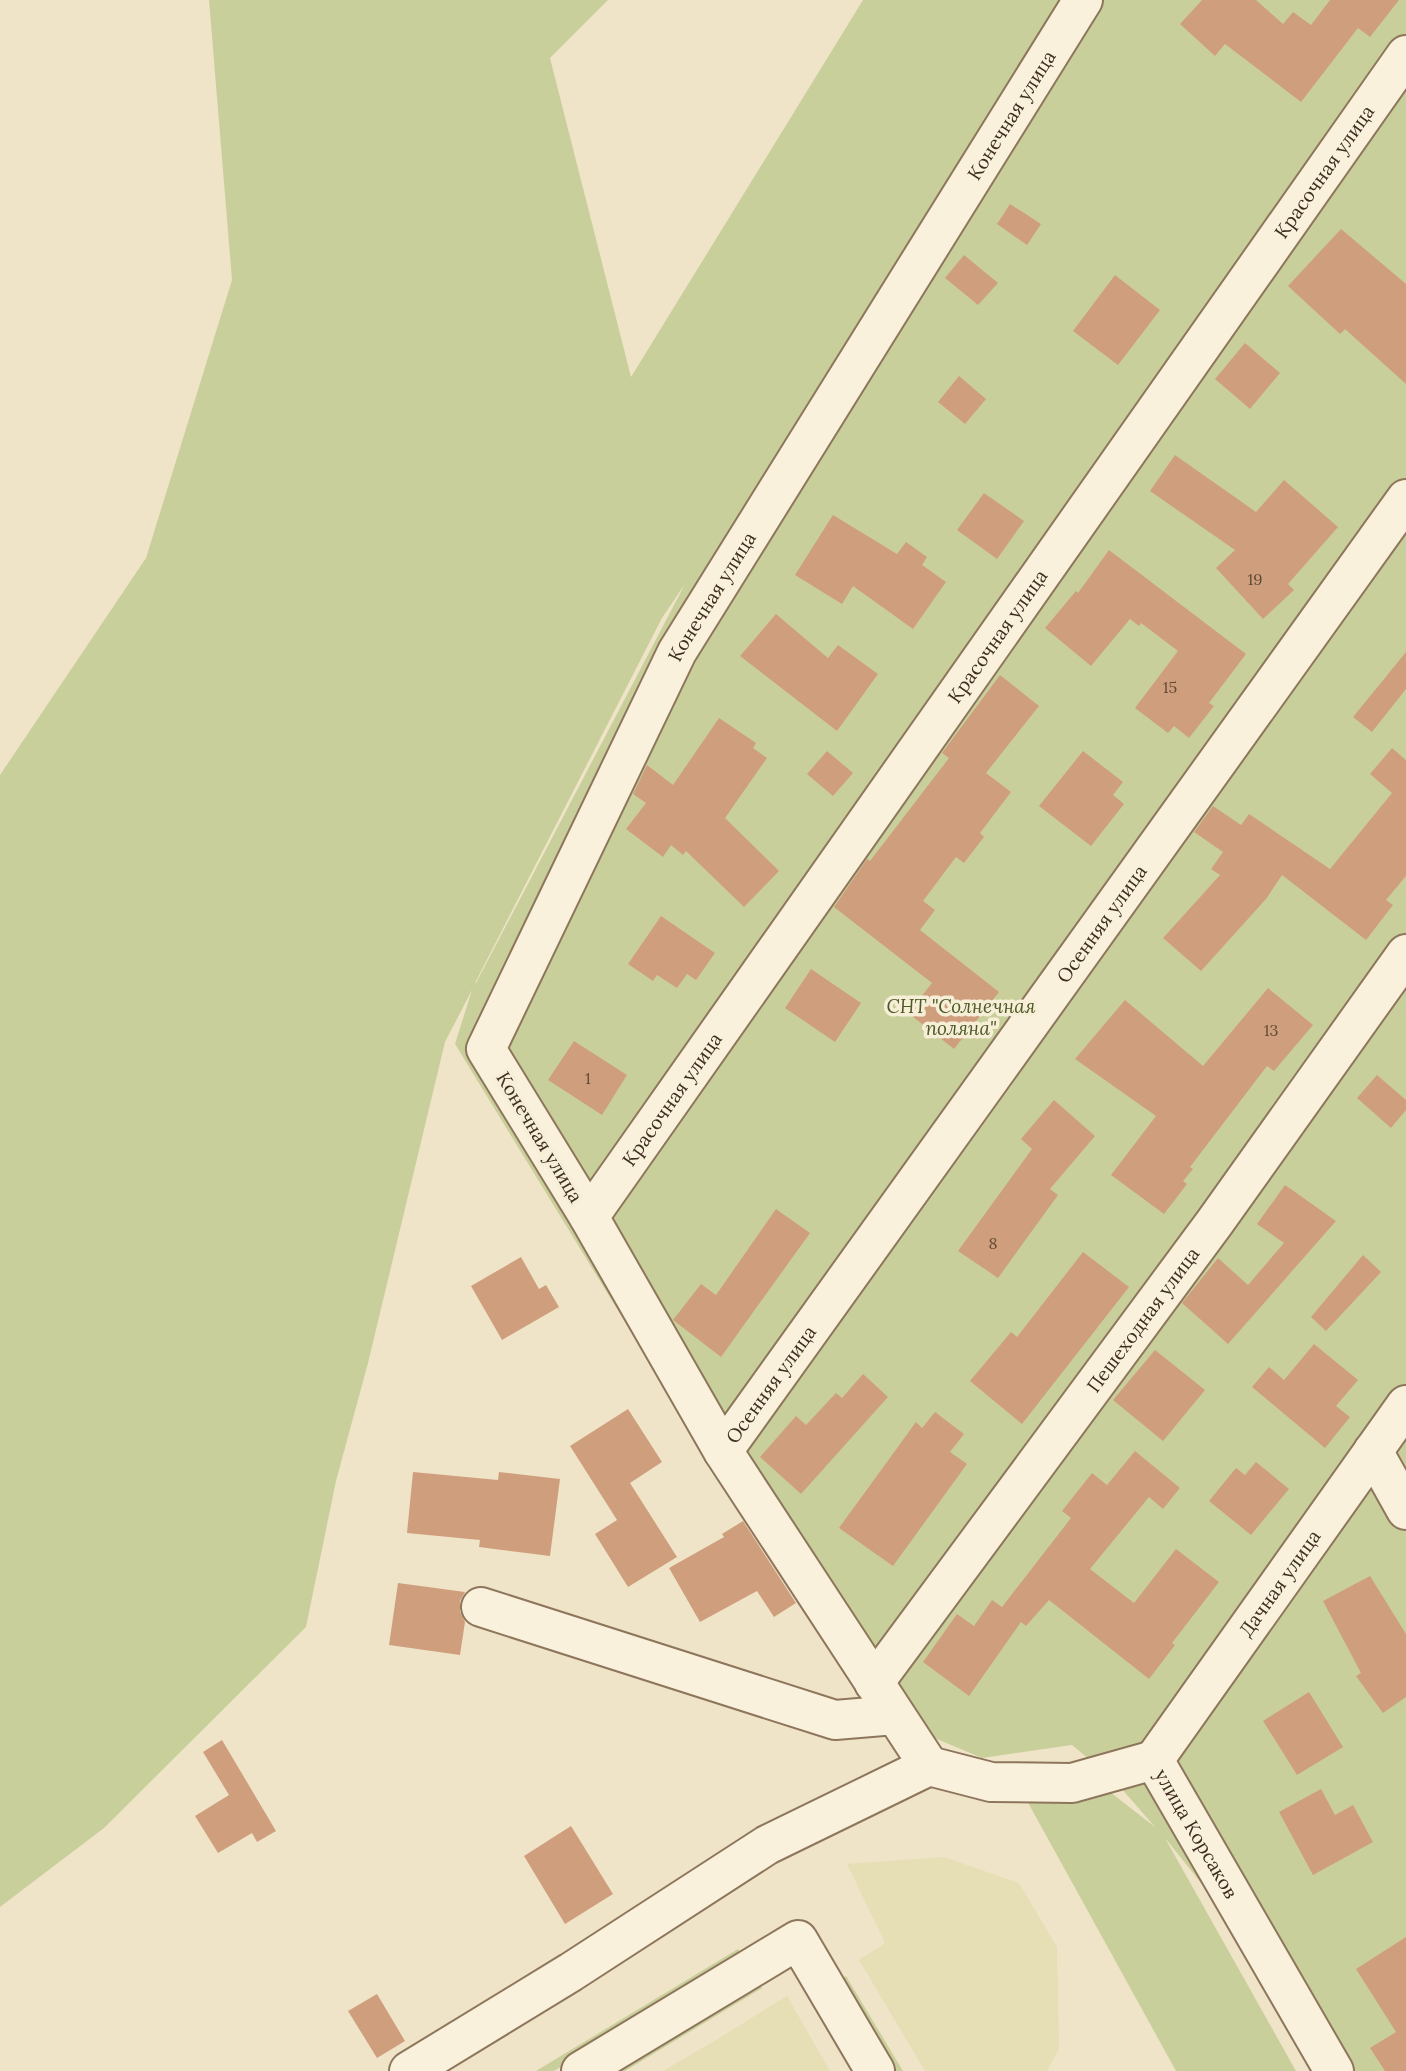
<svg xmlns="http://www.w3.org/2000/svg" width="1406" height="2071" font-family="Lora,serif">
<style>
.farmland{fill:#e6deb5}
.green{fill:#c9cf9b;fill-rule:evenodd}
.building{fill:#cf9f7d}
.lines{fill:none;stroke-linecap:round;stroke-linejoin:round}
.minor-casing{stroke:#8d765c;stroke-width:42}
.minor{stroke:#faf1dc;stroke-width:38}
.labels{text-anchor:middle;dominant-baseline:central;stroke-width:7;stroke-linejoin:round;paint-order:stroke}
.number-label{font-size:16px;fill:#624a37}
.street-label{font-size:19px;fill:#3d2e20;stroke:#f7eed8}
.park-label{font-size:19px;font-style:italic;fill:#4d5a26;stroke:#f7eed8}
</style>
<rect width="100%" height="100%" fill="#f0e4c8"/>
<!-- farmland -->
<g class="farmland">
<polygon points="944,1857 1019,1883 1057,1947 1059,2049 1047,2071 925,2071 859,1960 885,1943 847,1864"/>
<polygon points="787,1996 830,2071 663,2071 721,2037"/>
</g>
<!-- green -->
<g class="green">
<path d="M209,0H608L550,58L631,377L863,0H1406V2071H1311L1210,1894L1165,1838L1296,2071H1176L1026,1799L1110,1792L1155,1827L1114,1780L1072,1745L982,1758L880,1715L688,1425L455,1044L472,990L445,1042L368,1363L336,1481L306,1627L104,1828L0,1907V775L146,558L232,280ZM685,584L476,983H475L662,618Z"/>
<polygon points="738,1949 743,1957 554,2071 536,2071"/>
<polygon points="846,1976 903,2071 892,2071 838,1981"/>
<polygon points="757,1981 762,1988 625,2071 607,2071"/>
</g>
<!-- building -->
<g class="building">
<polygon points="1202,0 1256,0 1283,24 1293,12 1311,25 1330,0 1399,0 1370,37 1358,28 1301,102 1225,44 1215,56 1180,24"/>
<polygon points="1010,204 1041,224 1027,245 997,224"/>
<polygon points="1341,229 1406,284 1406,384 1345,329 1340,334 1288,286"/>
<polygon points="964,255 998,283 978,305 945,278"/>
<polygon points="1115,275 1160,310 1118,365 1073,331"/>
<polygon points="1245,343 1280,373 1250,409 1215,379"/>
<polygon points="959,376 986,399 965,424 938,402"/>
<polygon points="1175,455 1256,512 1284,480 1338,527 1288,584 1294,590 1263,619 1216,568 1235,550 1150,491"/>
<polygon points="984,493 1024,521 997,559 957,530"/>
<polygon points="833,515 897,554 906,542 927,557 922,565 946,582 913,629 853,586 842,604 795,575"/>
<polygon points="1109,550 1246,654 1209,703 1214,706 1189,738 1174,726 1168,733 1135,708 1178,651 1141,623 1139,626 1130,619 1091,666 1045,628 1076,591 1078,593"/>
<polygon points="776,614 828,658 838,645 878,674 837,731 740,656"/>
<polygon points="1406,652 1406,689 1372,732 1353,717"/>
<polygon points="1000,675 1039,706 986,773 1011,792 980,833 984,837 964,863 956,857 923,901 935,910 920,930 999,992 954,1049 908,1013 932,983 834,907 867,859 870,861 949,758 942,753"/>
<polygon points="719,718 756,743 753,748 767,758 725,818 779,871 744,907 686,851 683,855 671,845 663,857 626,829 646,803 633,794 647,765 673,785"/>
<polygon points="1392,748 1406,760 1406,876 1386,900 1393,905 1366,940 1282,875 1266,899 1201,971 1163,938 1220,875 1211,869 1223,852 1194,832 1213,806 1241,825 1249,814 1330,869 1392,793 1370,774"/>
<polygon points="827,751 853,773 833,796 807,774"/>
<polygon points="1083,751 1123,782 1113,795 1124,804 1091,846 1039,806"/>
<polygon points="661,916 715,953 696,980 687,974 677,988 657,975 653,981 628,964"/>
<polygon points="811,969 861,1003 835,1042 785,1008"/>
<polygon points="1268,988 1313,1025 1274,1071 1267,1066 1190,1167 1193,1169 1183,1181 1187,1184 1164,1214 1111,1175 1156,1116 1075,1059 1125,1000 1203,1066"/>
<polygon points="574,1041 627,1075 602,1115 548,1080"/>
<polygon points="1377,1075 1406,1100 1406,1110 1391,1128 1357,1098"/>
<polygon points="1054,1100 1095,1136 1050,1189 1058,1195 998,1278 958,1251 1032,1149 1021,1139"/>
<polygon points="1285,1185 1336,1221 1228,1344 1182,1303 1218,1258 1248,1285 1284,1243 1257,1224"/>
<polygon points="776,1209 810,1233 721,1357 673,1320 701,1284 716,1295"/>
<polygon points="1083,1252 1129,1287 1022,1424 970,1381 1011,1332 1017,1337"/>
<polygon points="1363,1255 1381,1272 1326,1331 1311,1317"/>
<polygon points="521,1257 539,1289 546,1285 559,1307 502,1340 471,1286"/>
<polygon points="1314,1344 1358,1380 1336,1406 1350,1417 1325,1448 1252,1387 1269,1367 1284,1380"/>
<polygon points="1155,1350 1205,1390 1163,1441 1113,1400"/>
<polygon points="863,1374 888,1397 801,1494 760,1457 796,1416 806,1425 836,1393 842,1398"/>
<polygon points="628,1409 662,1462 630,1483 677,1557 628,1587 595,1534 617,1520 570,1446"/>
<polygon points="935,1412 964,1434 950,1452 967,1464 893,1566 839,1528 916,1422 922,1428"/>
<polygon points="1135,1451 1180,1488 1163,1509 1149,1497 1090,1569 1134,1603 1176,1549 1219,1582 1172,1643 1175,1645 1149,1679 1049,1600 1026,1626 1021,1622 969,1696 923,1662 957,1614 974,1626 992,1600 1002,1607 1071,1518 1062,1511 1092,1473 1107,1485"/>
<polygon points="1256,1462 1289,1489 1251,1535 1209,1501 1236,1468 1245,1475"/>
<polygon points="413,1472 498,1480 499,1472 560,1479 550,1556 479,1547 480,1540 407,1533"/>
<polygon points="743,1521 796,1603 774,1617 757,1591 700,1622 669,1568 724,1537 722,1534"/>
<polygon points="1370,1576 1406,1634 1406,1697 1383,1713 1356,1676 1361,1673 1323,1601"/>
<polygon points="398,1583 465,1592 460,1601 460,1612 465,1622 460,1655 389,1645"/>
<polygon points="1309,1692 1343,1747 1297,1775 1263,1721"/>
<polygon points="222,1740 276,1831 257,1842 252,1833 218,1853 195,1816 229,1795 203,1752"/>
<polygon points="1321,1789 1335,1815 1353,1805 1373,1842 1313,1875 1279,1812"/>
<polygon points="571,1826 613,1894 565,1924 524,1856"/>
<polygon points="1406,1937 1406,2071 1385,2071 1370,2048 1396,2032 1356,1969"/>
<polygon points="377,1994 405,2041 377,2058 348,2011"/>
</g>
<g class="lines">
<!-- minor casing -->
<g class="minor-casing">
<g id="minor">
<path id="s1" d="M589,1217L1406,55"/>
<path id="s2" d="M723,1451L1406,499"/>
<polyline points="1373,1451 1406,1510"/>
<polyline points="481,1607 835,1720 895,1715"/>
<path id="s3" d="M874,1683L1215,1222L1406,954"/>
<path id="s4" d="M1154,1760L1406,1405"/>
<path id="s5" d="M929,1766L723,1451L589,1217L486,1049L677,652L1083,0"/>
<path id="s6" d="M929,1766L991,1782L1072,1783L1154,1760L1334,2071"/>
<polyline points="409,2071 571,1972 767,1845 929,1766"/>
<polyline points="581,2071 798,1940 875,2071"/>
</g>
</g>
<!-- minor -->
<use href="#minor" class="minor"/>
</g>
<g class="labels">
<!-- number labels -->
<g class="number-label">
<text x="1255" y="579">19</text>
<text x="1170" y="687">15</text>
<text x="1271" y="1030">13</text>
<text x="588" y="1078">1</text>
<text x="993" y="1243">8</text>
</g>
<!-- street labels -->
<g class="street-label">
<text stroke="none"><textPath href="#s5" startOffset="1916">Конечная улица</textPath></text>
<text stroke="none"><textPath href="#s1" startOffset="1278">Красочная улица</textPath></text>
<text stroke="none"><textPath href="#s5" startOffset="1349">Конечная улица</textPath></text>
<text stroke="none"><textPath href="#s1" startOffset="710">Красочная улица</textPath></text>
<text stroke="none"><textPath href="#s2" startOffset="649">Осенняя улица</textPath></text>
<text stroke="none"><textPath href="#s1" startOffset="144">Красочная улица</textPath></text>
<text transform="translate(540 1137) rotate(59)">Конечная улица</text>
<text stroke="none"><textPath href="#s3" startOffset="452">Пешеходная улица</textPath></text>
<text stroke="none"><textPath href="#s2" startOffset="82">Осенняя улица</textPath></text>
<text stroke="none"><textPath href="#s4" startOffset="217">Дачная улица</textPath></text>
<text stroke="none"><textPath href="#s6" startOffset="315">улица Корсаков</textPath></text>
</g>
<!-- park labels -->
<g class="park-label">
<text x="961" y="1006">СНТ "Солнечная<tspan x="961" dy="22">поляна"</tspan></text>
</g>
</g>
</svg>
